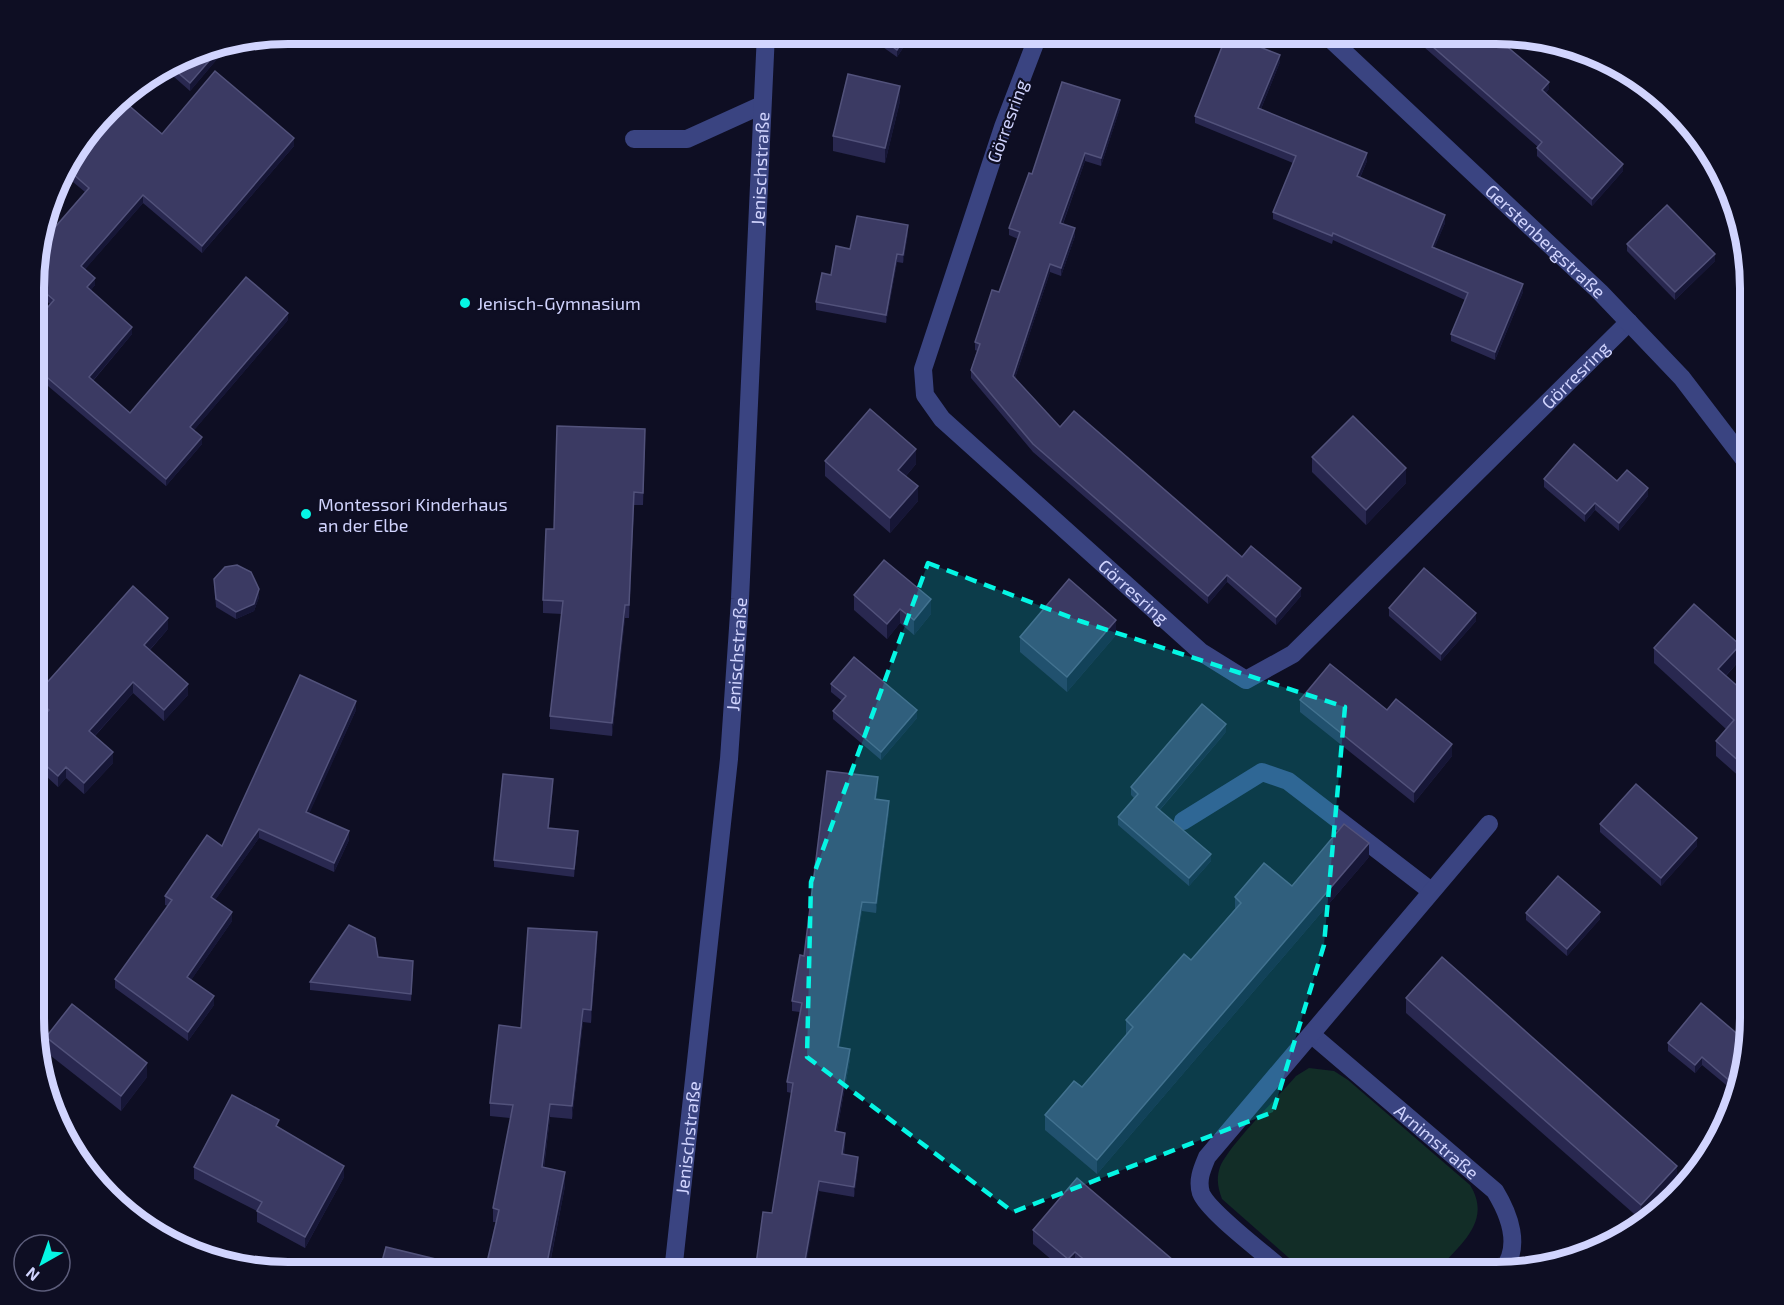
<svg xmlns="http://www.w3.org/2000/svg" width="1784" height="1305" font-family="'Exo 2',sans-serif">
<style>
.green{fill:#122d27}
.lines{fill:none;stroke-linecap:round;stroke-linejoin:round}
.minor{stroke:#3a4481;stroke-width:18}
.wall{fill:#292850}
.shaded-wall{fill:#161636}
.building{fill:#3b3a63;stroke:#52527b;stroke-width:1.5}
.marked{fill:#05f6e4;fill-opacity:0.2;stroke:#05f6e4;stroke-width:4.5;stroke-dasharray:12 8;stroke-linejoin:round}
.poi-dot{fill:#05f6e4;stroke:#0e0e23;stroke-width:2}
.labels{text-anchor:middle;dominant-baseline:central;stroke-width:4.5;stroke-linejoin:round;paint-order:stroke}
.street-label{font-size:18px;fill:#d1d4fe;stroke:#0e0e23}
.poi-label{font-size:18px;fill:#d1d4fe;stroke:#0e0e23;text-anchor:start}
.rim{fill:none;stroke:#d1d4fe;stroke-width:8}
</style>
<rect width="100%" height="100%" fill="#0e0e23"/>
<!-- green -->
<path class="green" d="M1309,1068L1334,1071L1348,1080L1470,1185C1493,1222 1459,1245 1436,1272H1305L1222,1199C1218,1188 1216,1179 1220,1167C1229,1145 1279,1096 1296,1076Z"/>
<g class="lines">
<!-- minor -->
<g class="minor">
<path id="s1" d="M1039,33L1003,127L923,369L925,395L942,419L1201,652L1246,680L1293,654L1629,322"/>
<path id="s2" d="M1324,33L1600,292L1682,378L1750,467"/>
<polyline points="634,139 687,139 762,105"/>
<polyline points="1183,821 1262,772 1288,781 1431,891"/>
<path id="s3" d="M1312,1035L1495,1191C1509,1214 1522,1247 1502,1271"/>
<path id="s4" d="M673,1272L729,759L740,599L766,33"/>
<path d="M1285,1272C1268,1256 1208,1212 1201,1193C1197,1180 1202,1169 1207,1157L1489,824"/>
</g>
</g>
<!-- wall -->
<g class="wall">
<polygon points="863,33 913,33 897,57"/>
<polygon points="1408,33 1492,34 1549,89 1545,94 1623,171 1592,206 1537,156 1537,148 1538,147"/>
<polygon points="228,45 228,46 190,91 164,68 190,52"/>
<polygon points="1280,62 1261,109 1367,161 1360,178 1445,223 1434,248 1523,292 1495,360 1451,341 1451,334 1465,300 1333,240 1332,244 1273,219 1273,212 1293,163 1195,123 1195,116"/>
<polygon points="119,97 162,134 294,146 202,253 143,203 85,269 95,285 90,291 132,334 93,381 130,413 288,320 194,430 202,444 166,486 35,375 35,322 50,304 35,291 35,254 85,192 61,172"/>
<polygon points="900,101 885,163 833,151 833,136"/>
<polygon points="1120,108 1101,166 1085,161 1063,224 1075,236 1061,276 1050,272 1015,378 1060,427 1242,557 1301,596 1276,625 1227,582 1208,604 1033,452 971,378 971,370 977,351 975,350 975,342 999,292 1018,239 1009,235 1009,228 1032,174"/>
<polygon points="908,233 903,263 897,262 886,323 816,310 816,302 831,275 850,249"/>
<polygon points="1627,244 1715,261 1675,300 1627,251"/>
<polygon points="645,442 643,505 634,505 629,618 625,618 612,736 550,729 550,716 562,614 543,613 543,600 554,529"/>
<polygon points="1312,457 1406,483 1366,525 1312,472"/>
<polygon points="825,461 916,464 906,476 918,501 890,533 825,476"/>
<polygon points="1544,479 1617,481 1648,496 1619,531 1595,510 1585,522 1544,487"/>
<polygon points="214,579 259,597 254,611 236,619 216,607"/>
<polygon points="854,595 931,614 914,635 900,623 887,639 854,610"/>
<polygon points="1389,608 1476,621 1441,661 1389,616"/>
<polygon points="168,629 150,650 188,695 164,721 133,693 95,736 113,763 84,794 66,778 58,787 35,766 35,726 44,716 35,708 35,696"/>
<polygon points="1116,635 1067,692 1020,652 1020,637"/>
<polygon points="1654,648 1740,660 1726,676 1750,697 1750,786 1716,756 1716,741 1726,729 1654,663"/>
<polygon points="831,684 917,718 881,760 833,719 833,711 842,701 831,692"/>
<polygon points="1300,700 1387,710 1452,756 1414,803 1300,712"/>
<polygon points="356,710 309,813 349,840 334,872 259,838 215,900 232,921 191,980 214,1005 188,1041 115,988 115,979 168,906 165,905 165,896 222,846"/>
<polygon points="1226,732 1160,810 1211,861 1189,886 1118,825 1118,817 1134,798 1131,795 1131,787"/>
<polygon points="553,787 549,828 578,839 574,877 494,867 494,860"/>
<polygon points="878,787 876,799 889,811 876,913 862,911 839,1047 850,1059 837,1131 845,1143 844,1155 858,1167 854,1197 819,1191 772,1213 792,1093 787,1092 787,1082 800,1012 792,1011 792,1001 804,956"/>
<polygon points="1600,824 1697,846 1661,886 1600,832"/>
<polygon points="1369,857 1097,1174 1045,1130 1045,1115 1082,1087 1126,1035 1126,1020 1191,960 1235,909 1235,897 1292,886"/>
<polygon points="1750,880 1750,899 1745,894 1745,886"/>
<polygon points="1526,913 1600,919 1567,956 1526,920"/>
<polygon points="597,946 591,1023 583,1022 572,1119 550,1117 544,1168 565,1186 549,1269 485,1271 496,1222 493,1222 493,1208 511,1118 490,1116 490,1103 521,1028"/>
<polygon points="378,957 413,969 411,1001 310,990 310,982"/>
<polygon points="1406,998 1677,1181 1641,1220 1406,1013"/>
<polygon points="46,1037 147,1077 121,1111 46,1052"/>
<polygon points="1668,1043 1748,1043 1737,1094 1702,1065 1695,1073 1668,1051"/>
<polygon points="279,1128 344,1177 305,1248 257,1222 257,1211 194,1179 194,1167"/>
<polygon points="1033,1230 1187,1272 1082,1272 1075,1266 1070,1272 1066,1272 1033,1244"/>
</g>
<!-- shaded-wall -->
<g class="shaded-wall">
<polygon points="908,33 913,33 897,57 897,50"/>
<polygon points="228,45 228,46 190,91 190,83 222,46"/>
<polygon points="1280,55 1280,62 1258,116 1258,108"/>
<polygon points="1549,82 1549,89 1542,98 1542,90"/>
<polygon points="900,86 900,101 885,163 885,148"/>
<polygon points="1120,100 1120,108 1101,166 1101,158"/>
<polygon points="294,138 294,146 202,253 202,246"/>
<polygon points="1085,153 1085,161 1060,231 1060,223"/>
<polygon points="1367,153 1367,161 1357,184 1357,176"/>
<polygon points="1623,164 1623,171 1592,206 1592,199"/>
<polygon points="143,195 143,203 81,274 81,266"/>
<polygon points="1445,215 1445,223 1432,254 1432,247"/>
<polygon points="908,225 908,233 903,263 903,255"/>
<polygon points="1075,228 1075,236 1061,276 1061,268"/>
<polygon points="897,254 897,262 886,323 886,315"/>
<polygon points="1715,254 1715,261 1675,300 1675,292"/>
<polygon points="1050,264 1050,272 1013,384 1013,376"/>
<polygon points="95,278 95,285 87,295 87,287"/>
<polygon points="1523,284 1523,292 1495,360 1495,352"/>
<polygon points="288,313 288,320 190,435 190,427"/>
<polygon points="132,327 132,334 89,385 89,377"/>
<polygon points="202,437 202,444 166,486 166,479"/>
<polygon points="916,449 916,464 898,485 898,470"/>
<polygon points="1406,468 1406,483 1366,525 1366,510"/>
<polygon points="918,486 918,501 890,533 890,518"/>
<polygon points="1648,488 1648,496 1619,531 1619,523"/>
<polygon points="44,491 44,499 35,508 35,501"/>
<polygon points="634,492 634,505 629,618 629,605"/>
<polygon points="1595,503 1595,510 1585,522 1585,514"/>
<polygon points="39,550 39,558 35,562 35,555"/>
<polygon points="1227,575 1227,582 1208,604 1208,596"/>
<polygon points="1301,588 1301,596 1276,625 1276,617"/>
<polygon points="259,589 259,597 254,611 236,619 236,612"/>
<polygon points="931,599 931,614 914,635 914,620"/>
<polygon points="625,605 625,618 612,736 612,723"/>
<polygon points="900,609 900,623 887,639 887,624"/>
<polygon points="1476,613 1476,621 1441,661 1441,654"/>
<polygon points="168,618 168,629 144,656 144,645"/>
<polygon points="1116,620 1116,635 1067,692 1067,677"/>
<polygon points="1740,645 1740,660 1718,684 1718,669"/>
<polygon points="133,682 133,693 89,742 89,731"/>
<polygon points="188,684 188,695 164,721 164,710"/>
<polygon points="356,701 356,710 306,821 306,812"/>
<polygon points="917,710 917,718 881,760 881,752"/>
<polygon points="1226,724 1226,732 1156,814 1156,807"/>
<polygon points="1452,744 1452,756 1414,803 1414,792"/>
<polygon points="113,752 113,763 84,794 84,783"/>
<polygon points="66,767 66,778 58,787 58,776"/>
<polygon points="878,777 878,787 875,809 875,799"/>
<polygon points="553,779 553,787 548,835 548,828"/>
<polygon points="889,801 889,811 876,913 876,903"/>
<polygon points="259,829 259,838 211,906 211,897"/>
<polygon points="349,831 349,840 334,872 334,863"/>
<polygon points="578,831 578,839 574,877 574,869"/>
<polygon points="1697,838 1697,846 1661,886 1661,878"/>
<polygon points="1369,843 1369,857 1097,1174 1097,1160"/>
<polygon points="1211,854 1211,861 1189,886 1189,878"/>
<polygon points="862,902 862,911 838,1057 838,1047"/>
<polygon points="232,912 232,921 187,986 187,977"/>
<polygon points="1600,912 1600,919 1567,956 1567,949"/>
<polygon points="597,932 597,946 591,1023 591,1010"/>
<polygon points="214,996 214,1005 188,1041 188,1032"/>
<polygon points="583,1009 583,1022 572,1119 572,1106"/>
<polygon points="850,1049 850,1059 835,1141 835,1131"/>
<polygon points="1702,1057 1702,1065 1695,1073 1695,1065"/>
<polygon points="147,1063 147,1077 121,1111 121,1096"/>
<polygon points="550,1104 550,1117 542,1181 542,1167"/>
<polygon points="845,1133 845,1143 842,1164 842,1154"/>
<polygon points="858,1157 858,1167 854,1197 854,1187"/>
<polygon points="344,1166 344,1177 305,1248 305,1237"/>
<polygon points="1677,1166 1677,1181 1641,1219 1641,1205"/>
<polygon points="565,1172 565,1186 548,1272 546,1268"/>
<polygon points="819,1181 819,1191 805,1272 803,1272"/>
<polygon points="1075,1252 1075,1266 1070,1272 1068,1272 1068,1259"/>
</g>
<!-- building -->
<g class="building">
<polygon points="874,33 908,33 897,50"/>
<polygon points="1417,33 1492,34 1549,82 1542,90 1623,164 1592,199 1537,148 1542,142"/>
<polygon points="1227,34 1280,55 1258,108 1367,153 1357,176 1445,215 1432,247 1523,284 1495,352 1451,334 1468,293 1333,233 1332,236 1273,212 1296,156 1195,116"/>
<polygon points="222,46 190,83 169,65 190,52"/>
<polygon points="215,71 294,138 202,246 143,195 81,266 95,278 87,287 132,327 89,377 130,413 246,277 288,313 190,427 202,437 166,479 35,367 35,322 54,300 35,284 35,254 37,248 89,188 65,167 119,97 162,134"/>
<polygon points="848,74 900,86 885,148 833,136"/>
<polygon points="1062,82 1120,100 1101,158 1085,153 1060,223 1075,228 1061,268 1050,264 1013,376 1060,427 1074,411 1242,557 1251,546 1301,588 1276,617 1227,575 1208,596 1033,444 971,370 980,344 975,342 992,290 999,292 1020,232 1009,228 1029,173 1032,174"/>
<polygon points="1667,205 1715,254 1675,292 1627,244"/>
<polygon points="857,216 908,225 903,255 897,254 886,315 816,302 822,273 831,275 836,246 850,249"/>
<polygon points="870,409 916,449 898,470 918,486 890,518 825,461"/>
<polygon points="1353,416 1406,468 1366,510 1312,457"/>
<polygon points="557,426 645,429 643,493 634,492 629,605 625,605 612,723 550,716 563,601 543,600 546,529 554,529"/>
<polygon points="1574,444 1617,481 1627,470 1648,488 1619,523 1595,503 1585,514 1544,479"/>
<polygon points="35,484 44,491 35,501"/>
<polygon points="35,547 39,550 35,555"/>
<polygon points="884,560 931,599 914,620 900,609 887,624 854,595"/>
<polygon points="237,565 251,572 259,589 254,604 236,612 216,599 214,579 225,567"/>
<polygon points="1424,568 1476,613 1441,654 1389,608"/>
<polygon points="1069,579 1116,620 1067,677 1020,637"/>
<polygon points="133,586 168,618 144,645 188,684 164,710 133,682 89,731 113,752 84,783 66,767 58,776 35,756 35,726 49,710 35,697 35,696"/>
<polygon points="1694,604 1740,645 1718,669 1750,697 1750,771 1716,741 1734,720 1654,648"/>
<polygon points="854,657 917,710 881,752 833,711 846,696 831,684"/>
<polygon points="1330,664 1387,710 1396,699 1452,744 1414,792 1300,700"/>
<polygon points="300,675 356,701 306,812 349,831 334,863 259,829 211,897 232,912 187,977 214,996 188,1032 115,979 172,900 165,896 207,835 222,846"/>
<polygon points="1202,704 1226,724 1156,807 1211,854 1189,878 1118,817 1138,794 1131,787"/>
<polygon points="827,771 878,777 875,799 889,801 876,903 862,902 838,1047 850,1049 835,1131 845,1133 842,1154 858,1157 854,1187 819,1181 803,1272 755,1272 763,1212 772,1213 793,1083 787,1082 802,1003 792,1001 800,955 804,956"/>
<polygon points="503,774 553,779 548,828 578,831 574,869 494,860"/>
<polygon points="1636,784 1697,838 1661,878 1600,824"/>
<polygon points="1344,824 1369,843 1097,1160 1045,1115 1074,1081 1082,1087 1133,1027 1126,1020 1184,954 1191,960 1241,903 1235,897 1264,863 1292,886"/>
<polygon points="1558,876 1600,912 1567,949 1526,913"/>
<polygon points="1750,880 1750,891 1745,886"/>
<polygon points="349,925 375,938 378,957 413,961 411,994 310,982"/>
<polygon points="528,928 597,932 591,1010 583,1009 572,1106 550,1104 542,1167 565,1172 546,1268 554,1270 554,1272 379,1272 386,1247 485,1271 499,1210 493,1208 513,1105 490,1103 499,1025 521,1028"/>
<polygon points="1442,957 1677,1166 1641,1205 1406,998"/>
<polygon points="1701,1003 1748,1043 1738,1088 1702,1057 1695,1065 1668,1043"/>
<polygon points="72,1004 147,1063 121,1096 46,1037"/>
<polygon points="232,1095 279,1120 276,1126 344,1166 305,1237 257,1211 262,1202 194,1167"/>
<polygon points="1077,1178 1187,1272 1099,1272 1075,1252 1068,1259 1033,1230"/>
<polygon points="1598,1242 1604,1247 1592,1250"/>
</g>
<!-- marked area -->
<path class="marked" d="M928,563L1080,621L1345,707L1324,945L1273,1112L1013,1212L807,1057L811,882Z"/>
<!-- markers -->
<g class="poi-dot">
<circle cx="465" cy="303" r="6"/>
<circle cx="306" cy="514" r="6"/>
</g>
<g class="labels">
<!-- street labels -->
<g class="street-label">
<text transform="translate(1007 121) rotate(-70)">Görresring</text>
<text stroke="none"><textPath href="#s4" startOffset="1107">Jenischstraße</textPath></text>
<text stroke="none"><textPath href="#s2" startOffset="304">Gerstenbergstraße</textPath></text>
<text stroke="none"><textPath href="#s1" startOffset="1263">Görresring</textPath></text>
<text stroke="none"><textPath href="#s1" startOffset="669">Görresring</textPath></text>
<text stroke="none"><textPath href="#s4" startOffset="621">Jenischstraße</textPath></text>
<text stroke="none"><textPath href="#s4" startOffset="135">Jenischstraße</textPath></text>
<text stroke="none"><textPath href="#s3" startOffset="164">Arnimstraße</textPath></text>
</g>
<!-- poi labels -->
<g class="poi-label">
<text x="477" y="303">Jenisch-Gymnasium</text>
<text x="318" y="504">Montessori Kinderhaus<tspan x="318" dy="21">an der Elbe</tspan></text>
</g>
</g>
<!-- crop -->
<path d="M0 0H1784V1305H0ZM288 44H1496A244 244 0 0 1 1740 288V1018A244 244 0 0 1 1496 1262H288A244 244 0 0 1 44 1018V288A244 244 0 0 1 288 44Z" fill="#0e0e23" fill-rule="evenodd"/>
<path class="rim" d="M288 44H1496A244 244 0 0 1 1740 288V1018A244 244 0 0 1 1496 1262H288A244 244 0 0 1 44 1018V288A244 244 0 0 1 288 44Z"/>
<!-- north arrow -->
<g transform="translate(42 1263) rotate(220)"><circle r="28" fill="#0e0e23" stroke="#5c5d7b" stroke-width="1.5"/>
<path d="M0-4.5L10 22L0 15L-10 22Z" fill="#05f6e4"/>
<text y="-9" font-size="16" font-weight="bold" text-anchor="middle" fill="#d1d4fe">N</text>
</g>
</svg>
